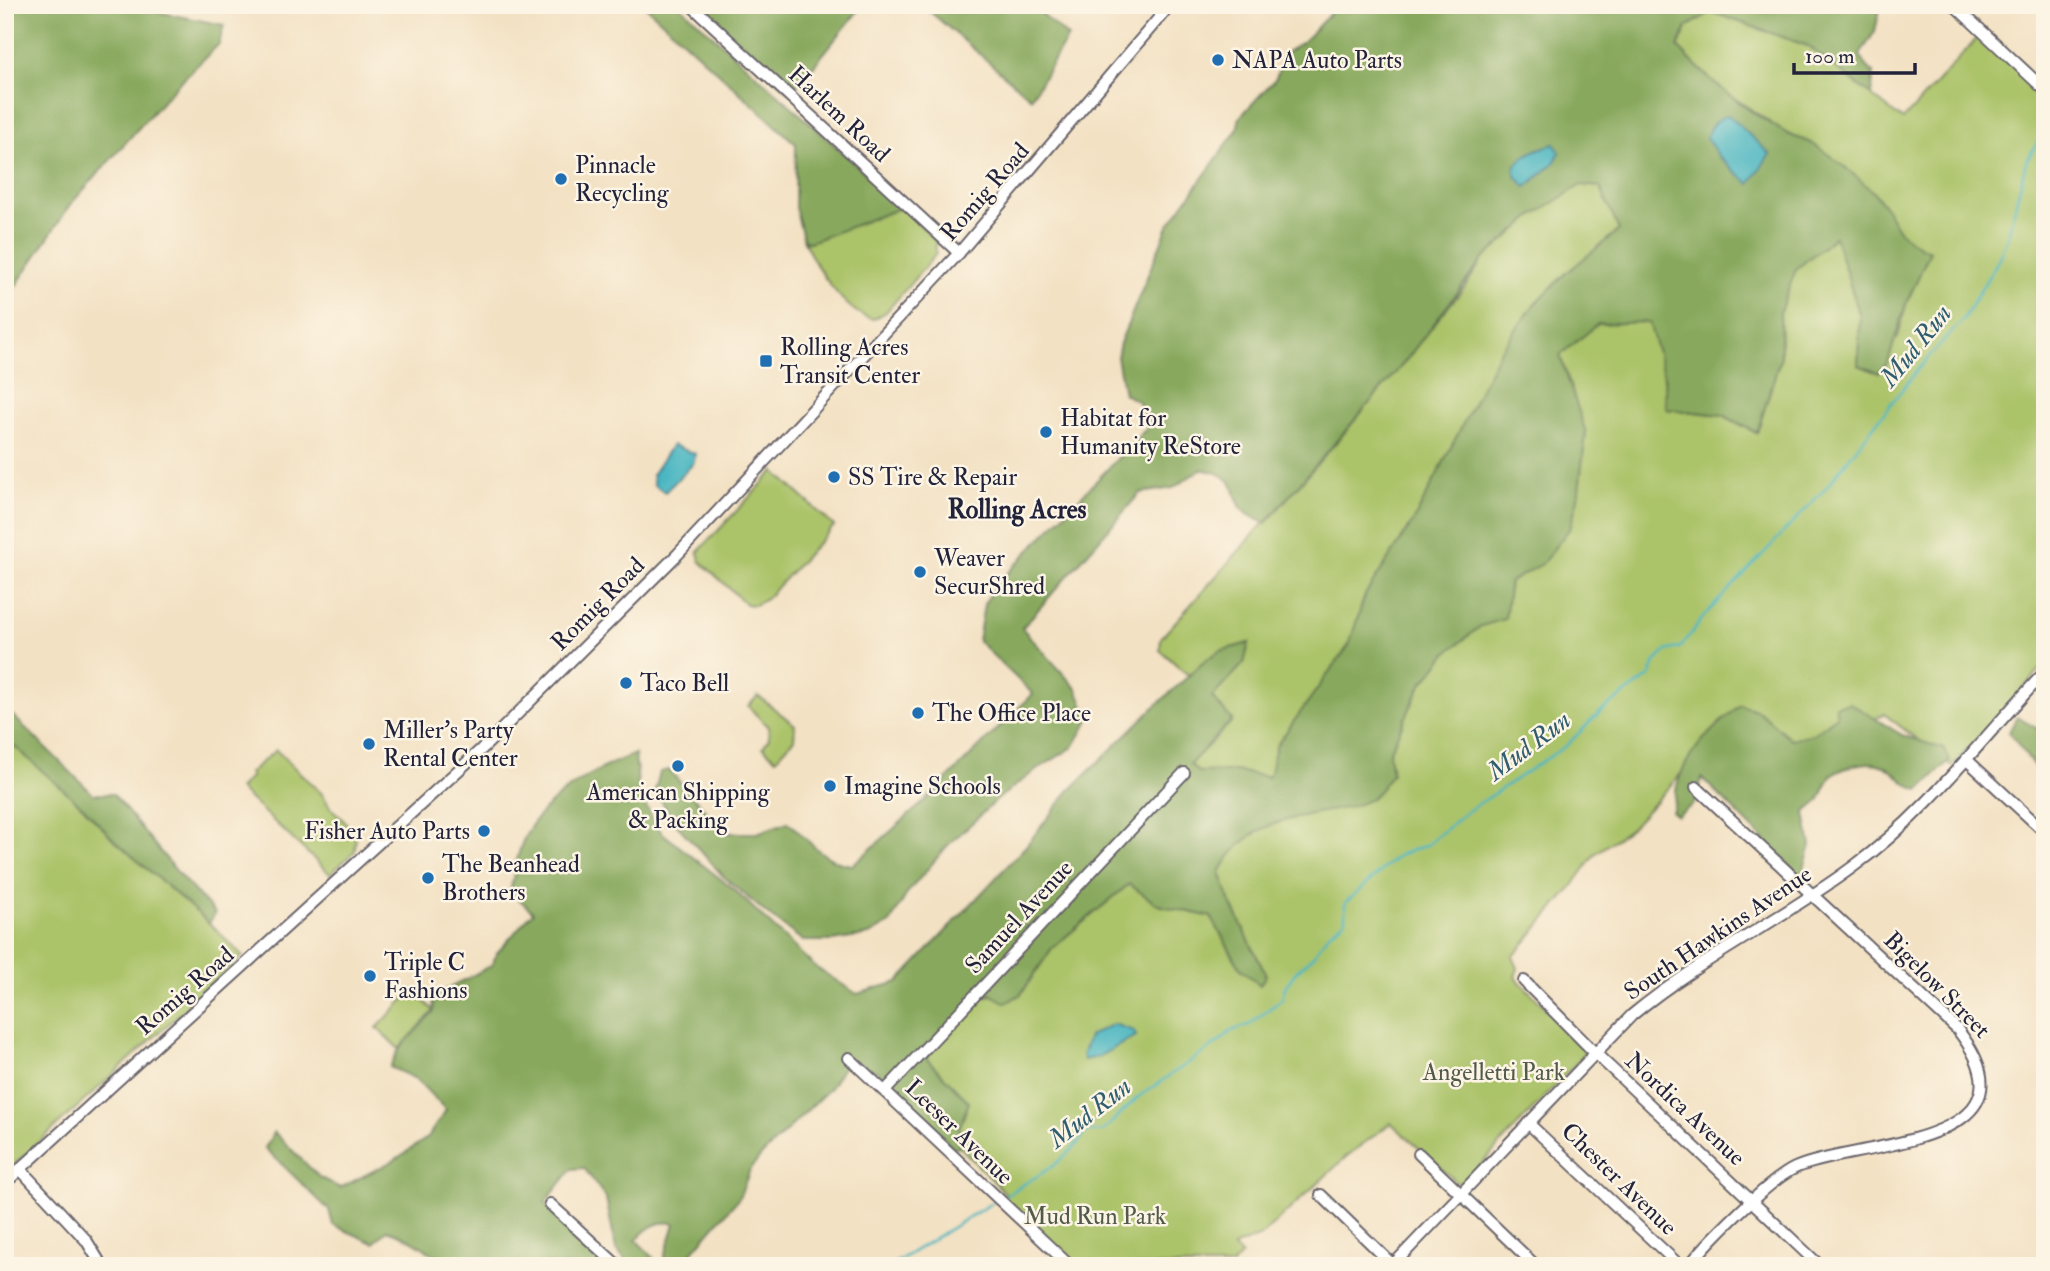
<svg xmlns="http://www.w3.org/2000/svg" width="2050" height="1271" font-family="'IM FELL Double Pica',serif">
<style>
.green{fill:#abc369;stroke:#667252;stroke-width:2}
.forest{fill:#88a95d;stroke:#55664c;stroke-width:2}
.water{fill:#48b6c1;stroke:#356c7e;stroke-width:2}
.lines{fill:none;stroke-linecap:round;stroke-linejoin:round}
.stream{stroke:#48b6c1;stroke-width:2.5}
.minor-casing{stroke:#6b656b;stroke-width:14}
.highway-casing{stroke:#6b656b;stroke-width:19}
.minor{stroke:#fff;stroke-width:10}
.highway{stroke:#fff;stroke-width:16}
.poi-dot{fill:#1f6fb2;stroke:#fcf5e5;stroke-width:2.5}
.labels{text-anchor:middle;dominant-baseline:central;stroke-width:5;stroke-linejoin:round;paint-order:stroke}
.poi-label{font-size:24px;fill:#22223b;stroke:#fcf5e5;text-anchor:start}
.street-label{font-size:24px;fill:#22223b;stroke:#fcf5e5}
.park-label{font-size:24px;fill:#525a4b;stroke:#fcf5e5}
.water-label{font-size:26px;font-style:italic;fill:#315d71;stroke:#fcf5e5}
.neighbourhood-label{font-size:26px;font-weight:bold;fill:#22223b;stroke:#fcf5e5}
</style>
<rect width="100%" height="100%" fill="#fcf5e5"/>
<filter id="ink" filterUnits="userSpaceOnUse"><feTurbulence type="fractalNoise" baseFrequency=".0143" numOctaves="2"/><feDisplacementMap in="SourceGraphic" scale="14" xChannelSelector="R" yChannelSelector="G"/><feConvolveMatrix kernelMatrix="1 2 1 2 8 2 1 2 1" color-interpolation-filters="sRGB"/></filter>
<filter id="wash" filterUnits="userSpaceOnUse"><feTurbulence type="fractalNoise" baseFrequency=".00686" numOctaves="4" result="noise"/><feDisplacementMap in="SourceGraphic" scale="28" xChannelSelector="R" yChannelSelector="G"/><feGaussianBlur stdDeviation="1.57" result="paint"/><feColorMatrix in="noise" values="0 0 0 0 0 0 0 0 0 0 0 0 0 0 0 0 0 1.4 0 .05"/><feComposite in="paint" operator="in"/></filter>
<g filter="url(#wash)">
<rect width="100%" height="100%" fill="#f3e1c3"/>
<!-- green -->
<g class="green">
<path d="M1711,11L1808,46L1903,120L1981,34L2045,95V664L1952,766L1884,714L1795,757L1726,725L1631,828L1595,854L1569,891L1513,957L1518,968L1515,977L1582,1044L1585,1054L1461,1186L1391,1123L1347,1156L1261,1236L1233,1247L1242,1255L1231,1266H1074L1003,1197L1006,1194L959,1146L960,1126L969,1102L925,1058L980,996L1021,994L1052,948L1129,884L1198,772L1190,764L1232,721L1212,697L1244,663L1249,643L1220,651L1188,675L1160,650L1161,638L1340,438L1464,288L1483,259L1530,218L1581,184L1600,187C1629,248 1664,342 1667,409L1723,415L1756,433L1781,356L1780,311L1796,268L1835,236L1860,316L1858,365L1898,337L1906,304L1927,257L1771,123L1708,80L1678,48L1687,27Z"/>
<path d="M903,207L935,240L936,254L886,312L874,319C846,316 814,264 804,241L810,242Z"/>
<polygon points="774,471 834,526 765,600 754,605 746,604 700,561 698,552"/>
<polygon points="758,696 795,725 794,739 776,759 763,747 769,738 768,727 748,706"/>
<polygon points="5,725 243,956 5,1173"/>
<polygon points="276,750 322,794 330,807 356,833 355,851 330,874 239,789 251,776 249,773"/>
<polygon points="413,990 434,1011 399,1049 377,1028"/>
</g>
<!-- forest -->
<g class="forest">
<polygon points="11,5 122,5 224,25 219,44 176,86 70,205 5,302 5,12"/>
<polygon points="644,5 679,5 903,207 810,242 804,241 795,207 796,144"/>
<polygon points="695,5 863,5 791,94"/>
<polygon points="922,5 1032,5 1068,37 1031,98"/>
<path d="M1338,5H1881L1875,31L1860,55L1865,65L1874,73L1871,95L1808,46L1711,12L1687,27L1678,47C1710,82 1747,111 1788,134C1796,138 1805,139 1813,144C1833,157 1855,175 1872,191C1900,218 1886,232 1930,251L1906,304L1888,362L1879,373L1858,365L1860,316L1835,237L1796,269L1780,311L1781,356L1757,433L1723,415L1666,409L1665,379L1649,322L1598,324L1560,355L1586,433L1578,498L1570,528L1542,564L1510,582L1505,619L1481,626L1448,652L1421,685L1389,753L1392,774C1385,782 1378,794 1370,799C1358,806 1342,809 1328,811C1280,820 1245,826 1220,872L1230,901L1266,975L1260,985L1240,968L1211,917L1158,905L1129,884L1052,948L1021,994L1006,1003L990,994L981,996L926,1058L969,1102L960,1126L959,1146L954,1148L878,1072L849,1058L829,1089L761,1156L750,1170L739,1198L692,1252L697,1266H668L664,1258L675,1224C658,1219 647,1228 636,1240L653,1257L650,1266H631L616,1249L606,1198L584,1168L572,1169L545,1203L610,1266H447C427,1249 412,1238 387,1230L374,1243L333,1225L329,1210L265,1148L274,1132L319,1177L340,1188L393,1161L427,1138L446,1110L416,1079L390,1067L399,1049L434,1011L433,997L492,965L497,953L533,912L510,891C515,873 517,850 527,833C547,796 597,768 635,754L639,795L661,832L731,887L814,966L857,994L898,982L1025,847L1069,791L1149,712L1207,659L1220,651L1249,643L1244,663L1212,697L1232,720L1190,764L1198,772L1235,771L1269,777L1276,746L1349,645L1365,595L1414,520L1500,351L1534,305L1565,274L1619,230L1600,187L1581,185L1530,218L1483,259L1404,363L1266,523C1224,508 1245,490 1223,476C1217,472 1208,471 1201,469L1173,488L1140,493L1022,628L1077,689L1089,720L1073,747L1035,771L999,798L948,845L908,892L890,923L869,935L833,941H803L766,913L724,877L675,823L655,790L660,772L669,770L726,833H757L788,822C808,839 825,864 853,865L928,798L1033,694L978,641L984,604L996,585L1147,428L1139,402L1124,394L1117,357L1120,343L1168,226L1237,130L1240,117L1276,78L1285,53L1304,41Z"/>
<path d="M1850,703L1902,735L1944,749L1950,760L1920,790C1903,786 1898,772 1884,766C1866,758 1847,767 1831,775L1819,801L1805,813L1811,846L1801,877L1702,778L1694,804L1677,816L1672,812C1676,803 1675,794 1677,785C1687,750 1714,728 1740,705L1757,710L1791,739L1813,734L1837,716L1835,706Z"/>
<polygon points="5,708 93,794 113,794 182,878 215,913 209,923 114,840 83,807 5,738"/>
<polygon points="2017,717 2045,733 2045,781 2009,732"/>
</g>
<!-- water -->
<g class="water">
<path d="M1728,115L1770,154L1750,184L1721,159L1706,138C1710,125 1716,119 1728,115Z"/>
<path d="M1554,144L1560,152L1554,163L1526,187L1516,176L1514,168C1523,153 1538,149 1554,144Z"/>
<polygon points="672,445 696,454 693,464 665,492 654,485 652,475"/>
<polygon points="1113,1024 1134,1031 1136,1036 1098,1057 1084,1060 1082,1056 1089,1036"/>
</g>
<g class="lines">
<!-- stream -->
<g class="stream">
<path d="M1001,1198C1031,1179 1066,1163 1086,1132L1103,1131L1138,1097L1222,1040L1231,1031L1249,1025L1282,999L1285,987L1295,973L1314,955L1328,934L1345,921V903L1399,855L1427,845L1465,813L1567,745L1600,712L1650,676L1655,662L1666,651L1681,647L1705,615L1824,490L1918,369L1962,321L1996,264L2007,239L2026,162L2039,139L2045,111"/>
<polyline points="890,1266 995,1201"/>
</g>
</g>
</g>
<g filter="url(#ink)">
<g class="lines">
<!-- minor casing -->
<g class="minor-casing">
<g id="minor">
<polyline points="691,5 959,253"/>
<polyline points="1954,5 2045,90"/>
<polyline points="1966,759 2045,832"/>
<polyline points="1524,981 1594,1052 1820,1266"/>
<polyline points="849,1058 1070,1266"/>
<polyline points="885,1091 1184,773"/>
<polyline points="1528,1123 1680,1266"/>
<polyline points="1419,1154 1536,1266"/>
<polyline points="20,1169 86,1240 102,1266"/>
<polyline points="5,1183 485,746 678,554 959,253 1170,5"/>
<polyline points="1321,1195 1394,1266"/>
<polyline points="550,1204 618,1266"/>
<path d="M1392,1266L1632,1015C1701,958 1783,919 1854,866C1927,813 1983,737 2045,672"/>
<path d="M1689,1266C1707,1242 1769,1180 1795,1168C1853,1142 2050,1147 1957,1029L1696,787"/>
</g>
</g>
<!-- highway casing -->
<g class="highway-casing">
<polyline id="highway" points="2042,1266 2045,1261"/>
</g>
<!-- minor -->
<use href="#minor" class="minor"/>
<!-- highway -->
<use href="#highway" class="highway"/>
</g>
</g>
<!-- markers -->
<g class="poi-dot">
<circle cx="1218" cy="60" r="7"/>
<circle cx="561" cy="179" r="7"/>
<rect x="759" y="354" width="14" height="14" rx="3.5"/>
<circle cx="1046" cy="432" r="7"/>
<circle cx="834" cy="477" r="7"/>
<circle cx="920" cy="572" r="7"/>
<circle cx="626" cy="683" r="7"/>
<circle cx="918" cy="713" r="7"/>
<circle cx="369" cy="744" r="7"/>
<circle cx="678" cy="766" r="7"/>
<circle cx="830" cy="786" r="7"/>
<circle cx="484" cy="831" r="7"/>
<circle cx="428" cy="878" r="7"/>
<circle cx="370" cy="976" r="7"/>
</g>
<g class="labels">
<!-- poi labels -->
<g class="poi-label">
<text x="1232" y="60">NAPA Auto Parts</text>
<text x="575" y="165">Pinnacle<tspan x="575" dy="28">Recycling</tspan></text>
<text x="780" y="347">Rolling Acres<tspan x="780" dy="28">Transit Center</tspan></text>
<text x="1060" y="418">Habitat for<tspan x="1060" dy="28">Humanity ReStore</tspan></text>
<text x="848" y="477">SS Tire &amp; Repair</text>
<text x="934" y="558">Weaver<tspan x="934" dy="28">SecurShred</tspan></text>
<text x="640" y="683">Taco Bell</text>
<text x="932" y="713">The Office Place</text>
<text x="383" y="730">Miller's Party<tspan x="383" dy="28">Rental Center</tspan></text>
<text x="844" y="786">Imagine Schools</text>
<text x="678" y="792" text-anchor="middle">American Shipping<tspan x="678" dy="28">&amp; Packing</tspan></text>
<text x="470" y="831" text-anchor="end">Fisher Auto Parts</text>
<text x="442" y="864">The Beanhead<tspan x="442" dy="28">Brothers</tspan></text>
<text x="384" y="962">Triple C<tspan x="384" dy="28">Fashions</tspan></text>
</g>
<!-- street labels -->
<g class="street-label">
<text transform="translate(839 114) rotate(43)">Harlem Road</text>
<text transform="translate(985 192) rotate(-49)">Romig Road</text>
<text transform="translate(598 604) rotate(-45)">Romig Road</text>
<text transform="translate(1019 917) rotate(-47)">Samuel Avenue</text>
<text transform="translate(1718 933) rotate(-34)">South Hawkins Avenue</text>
<text transform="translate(1937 985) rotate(45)">Bigelow Street</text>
<text transform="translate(185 991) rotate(-41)">Romig Road</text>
<text transform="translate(1685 1109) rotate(43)">Nordica Avenue</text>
<text transform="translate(959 1132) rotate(44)">Leeser Avenue</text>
<text transform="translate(1619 1179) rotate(44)">Chester Avenue</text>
</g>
<!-- park labels -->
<g class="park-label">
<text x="1494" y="1072">Angelletti Park</text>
<text x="1095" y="1216">Mud Run Park</text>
</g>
<!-- water labels -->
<g class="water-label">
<text transform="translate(1916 346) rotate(-51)">Mud Run</text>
<text transform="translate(1529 746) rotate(-37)">Mud Run</text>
<text transform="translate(1090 1113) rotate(-38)">Mud Run</text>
</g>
<!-- neighbourhood labels -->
<g class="neighbourhood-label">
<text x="1017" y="510">Rolling Acres</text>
</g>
</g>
<!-- margin -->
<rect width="2050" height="1271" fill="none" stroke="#fcf5e5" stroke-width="28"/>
<!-- scale -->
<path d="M1794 63v10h121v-10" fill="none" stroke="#22223b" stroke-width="3.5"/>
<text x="1805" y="63" font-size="21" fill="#22223b" stroke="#fcf5e5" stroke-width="5" paint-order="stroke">100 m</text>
</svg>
